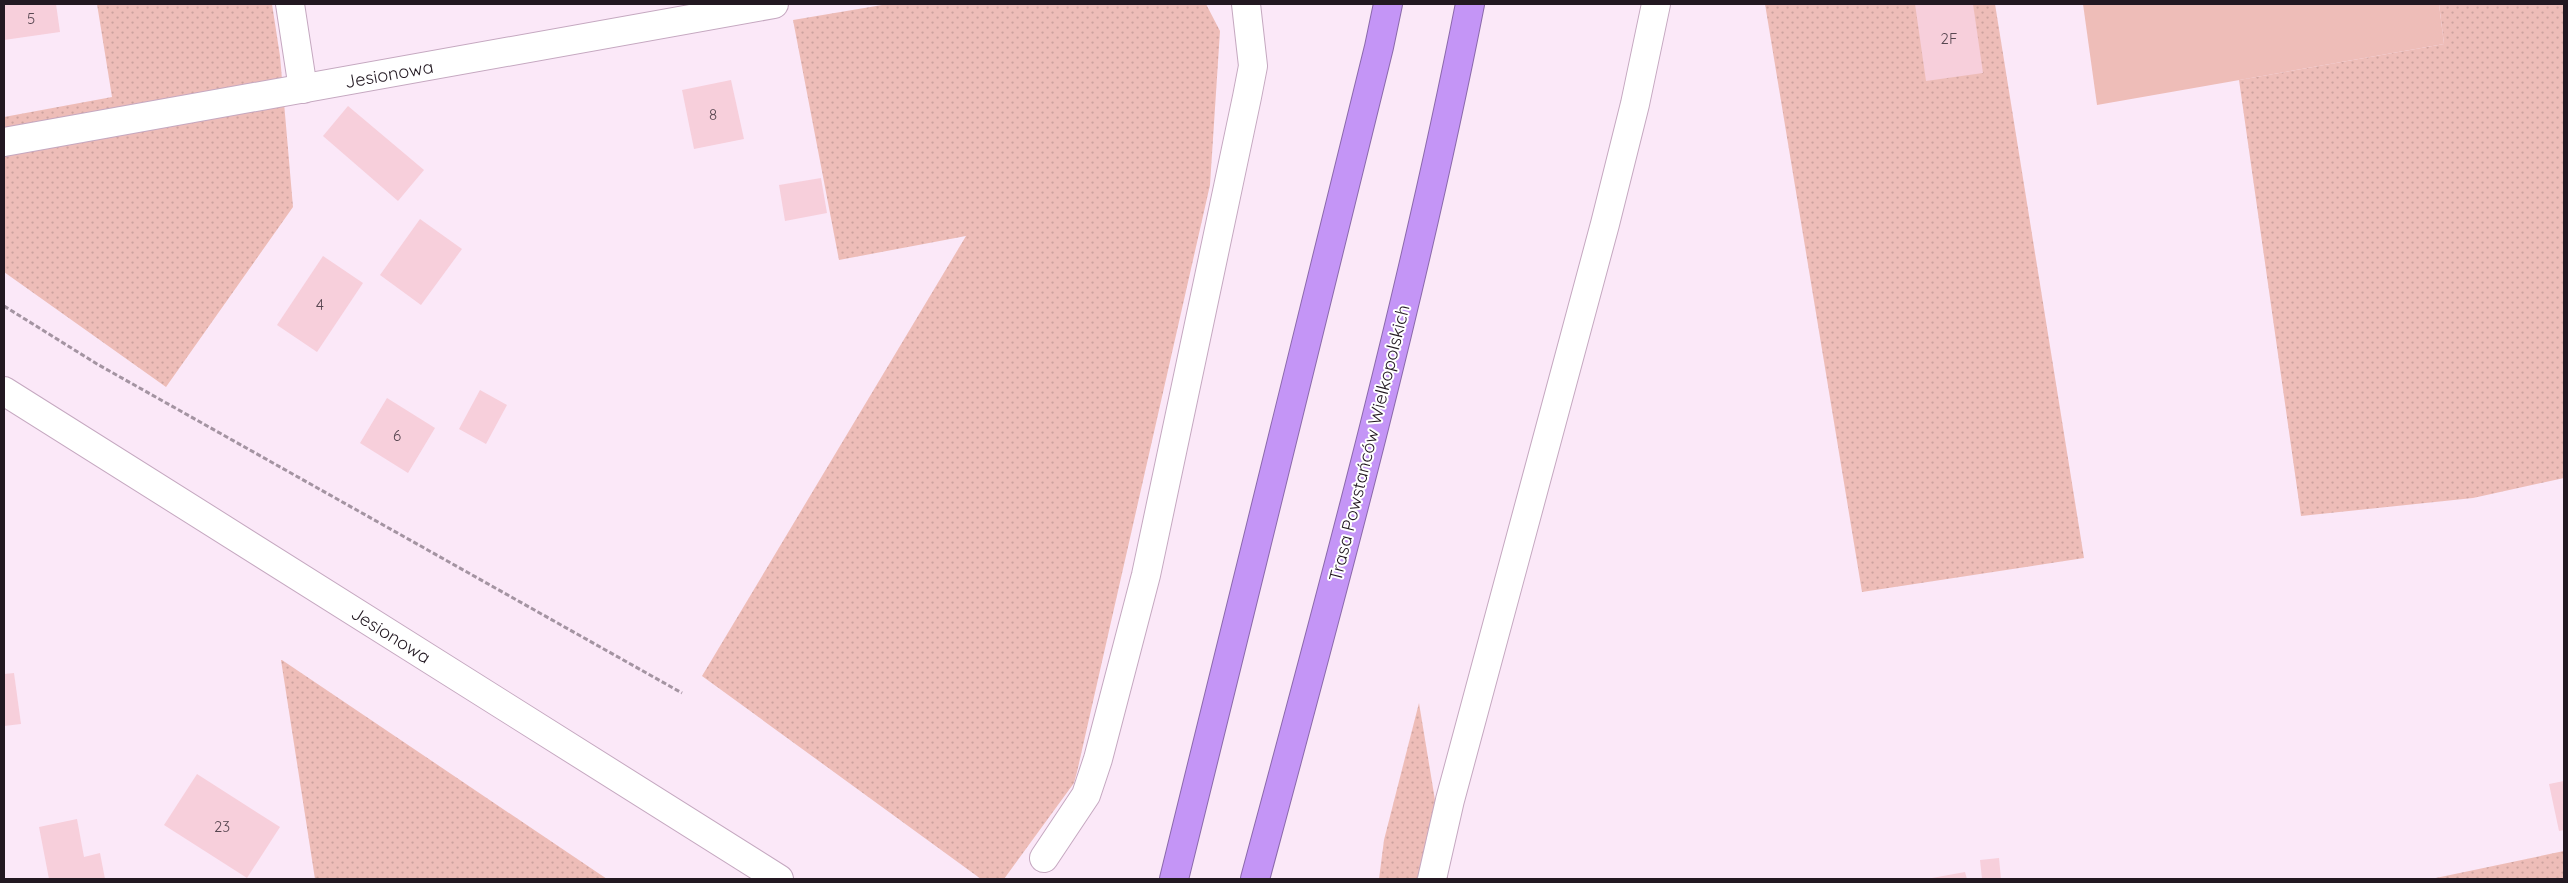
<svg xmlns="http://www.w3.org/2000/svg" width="2568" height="883" font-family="Quicksand,sans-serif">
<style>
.grass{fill:url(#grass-dots)}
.green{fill:#eebdb8}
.building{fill:#f7cfdb}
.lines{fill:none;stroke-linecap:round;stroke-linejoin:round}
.minor-casing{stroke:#c5a8c0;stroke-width:30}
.highway-casing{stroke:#8b69ab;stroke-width:30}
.path{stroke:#a494a2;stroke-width:3;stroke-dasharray:5 2.5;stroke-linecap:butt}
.minor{stroke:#fff;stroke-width:28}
.highway{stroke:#c495f6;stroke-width:28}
.labels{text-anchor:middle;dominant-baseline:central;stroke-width:4;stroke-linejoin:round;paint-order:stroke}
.number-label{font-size:15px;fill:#574650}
.street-label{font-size:18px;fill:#221821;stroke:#fff}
</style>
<defs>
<pattern id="grass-dots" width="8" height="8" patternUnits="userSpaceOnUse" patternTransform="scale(1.25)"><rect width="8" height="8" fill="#eebdb8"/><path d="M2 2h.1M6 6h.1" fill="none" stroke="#cca29e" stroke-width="1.8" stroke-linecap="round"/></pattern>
</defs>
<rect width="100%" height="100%" fill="#fbe8f8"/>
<!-- grass -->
<g class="grass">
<polygon points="97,4 272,4 280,56 293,207 166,387 4,272 4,117 112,97"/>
<polygon points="888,4 1206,4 1220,31 1210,185 1077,772 1074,783 1004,879 981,879 702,676 966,236 839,260 793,20"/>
<polygon points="1765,4 1995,4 2084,558 1862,592"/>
<polygon points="2439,4 2564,4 2564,478 2473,498 2301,516 2239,80 2444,44"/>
<polygon points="281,660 282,660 607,879 315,879"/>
<polygon points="1419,703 1448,879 1379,879 1384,840"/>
<polygon points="2564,851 2564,879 2431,879"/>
</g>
<!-- green -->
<polygon class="green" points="2083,4 2439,4 2444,44 2097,105"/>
<!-- building -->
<g class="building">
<polygon points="4,4 56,4 60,32 4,40"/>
<polygon points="1915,4 1973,4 1983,73 1926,81"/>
<polygon points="731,80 744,139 694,149 682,90"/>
<polygon points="348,106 424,170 398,201 323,136"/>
<polygon points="821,178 827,213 785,221 779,185"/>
<polygon points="420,219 462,249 421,305 380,275"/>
<polygon points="323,256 363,283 317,352 277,325"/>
<polygon points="480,390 507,405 486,444 459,429"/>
<polygon points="387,398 435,428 408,473 360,443"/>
<polygon points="14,673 21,724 4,726 4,674"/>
<polygon points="197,774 280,827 247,878 164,825"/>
<polygon points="2564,781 2564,830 2559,831 2549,784"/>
<polygon points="77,819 84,857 100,853 105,879 49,879 39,827"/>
<polygon points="1999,858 2001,879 1982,879 1980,860"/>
<polygon points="1965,872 1967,879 1932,879 1932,878"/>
</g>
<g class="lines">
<!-- minor casing -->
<g class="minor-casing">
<g id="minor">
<polyline points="290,4 303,89"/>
<polyline points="4,142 774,4"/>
<polyline points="4,391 779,879"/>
<polyline points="1044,858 1086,795 1098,759 1146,575 1247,97 1253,66 1246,4"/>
<polyline points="1432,879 1450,800 1605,224 1635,104 1656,4"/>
</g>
</g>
<!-- highway casing -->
<g class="highway-casing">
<g id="highway">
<polyline points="1174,879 1379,47 1388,4"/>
<path d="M1255,879C1333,589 1412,299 1470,4"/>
</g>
</g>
<!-- path -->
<polyline class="path" points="4,306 97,364 682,693"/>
<!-- minor -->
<use href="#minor" class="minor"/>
<!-- highway -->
<use href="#highway" class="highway"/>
</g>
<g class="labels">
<!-- number labels -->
<g class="number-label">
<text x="31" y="18">5</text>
<text x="1949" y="38">2F</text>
<text x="713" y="114">8</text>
<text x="320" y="304">4</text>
<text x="397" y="435">6</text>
<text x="222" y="826">23</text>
</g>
<!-- street labels -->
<g class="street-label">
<text transform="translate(389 74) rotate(-10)">Jesionowa</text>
<text transform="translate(1369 443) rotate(-76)">Trasa Powstańców Wielkopolskich</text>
<text transform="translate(391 635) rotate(32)">Jesionowa</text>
</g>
</g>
<!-- border -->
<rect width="2568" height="883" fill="none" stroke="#221821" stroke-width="10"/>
</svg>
